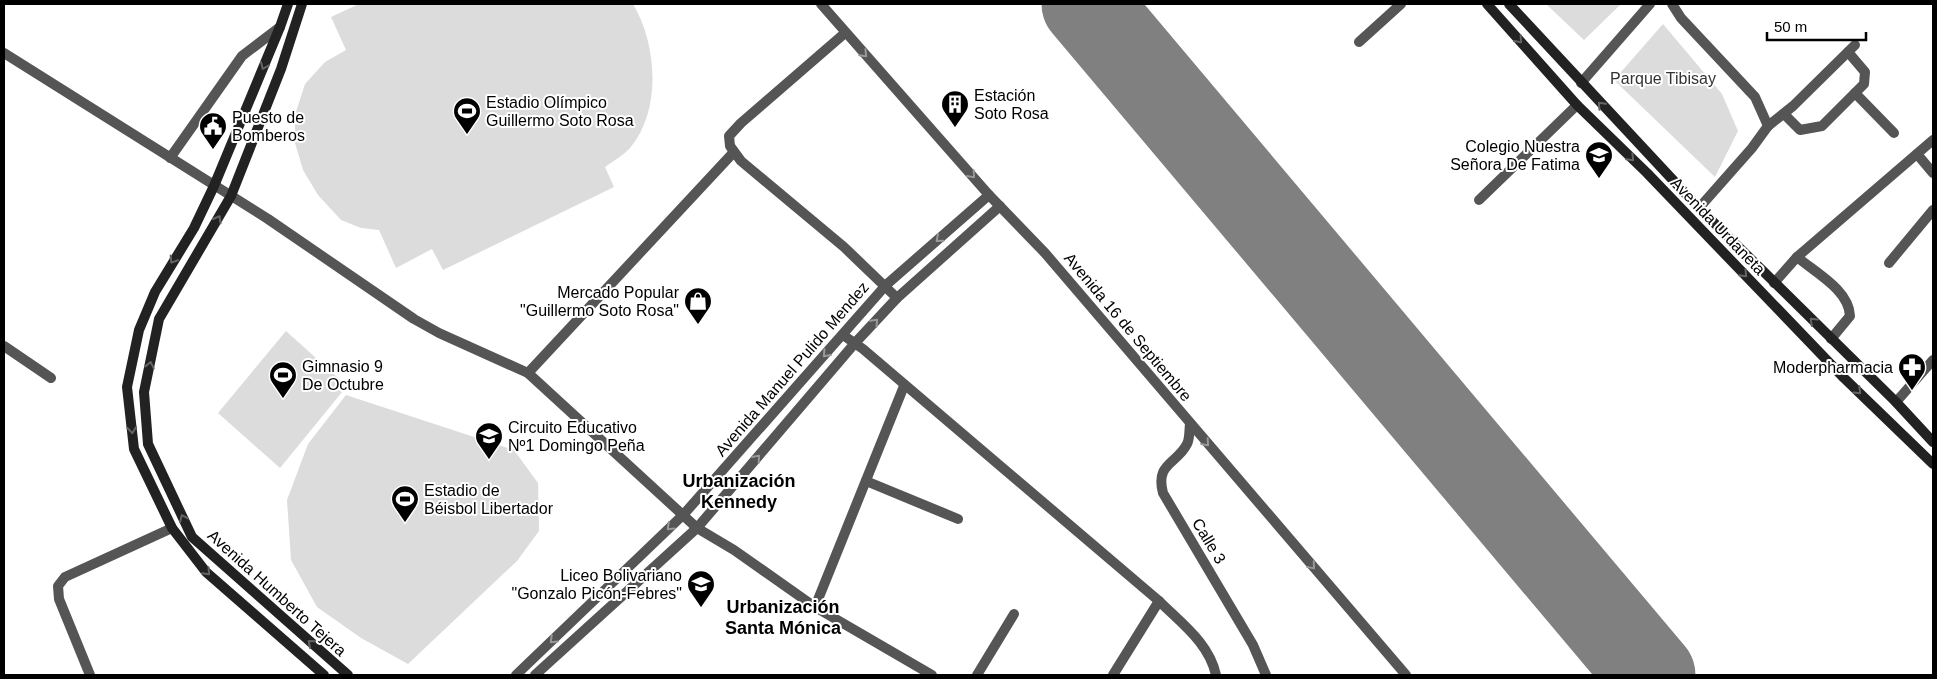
<svg xmlns="http://www.w3.org/2000/svg" width="1937" height="679" font-family="Arial,sans-serif">
<style>
.green{fill:#dcdcdc}
.lines{fill:none;stroke-linecap:round;stroke-linejoin:round}
.runway{stroke:#808080;stroke-width:89}
.street{stroke:#555;stroke-width:10}
.secondary{stroke:#222;stroke-width:10}
.oneway{stroke:#646464}
.oneway2{stroke:#999}
.labels{text-anchor:middle;dominant-baseline:central;stroke-width:4;stroke-linejoin:round;paint-order:stroke}
.park-label{font-size:16px;fill:#333;stroke:#fff}
.poi-label{font-size:16px;fill:#000;stroke:#fff;text-anchor:start}
.street-label{font-size:16px;fill:#000;stroke:#fff}
.neighbourhood-label{font-size:18px;font-weight:bold;fill:#000;stroke:#fff}
</style>
<rect width="100%" height="100%" fill="#fff"/>
<!-- green -->
<g class="green">
<path d="M359,4H633C657,44 662,110 630,148C624,155 613,161 605,167L614,187L443,270L432,249L396,268L379,230L361,228L341,220L318,195L303,170L295,143V115L305,84L325,62L346,50L331,17Z"/>
<polygon points="1546,4 1621,4 1584,40"/>
<polygon points="1663,24 1722,94 1738,131 1715,177 1614,80"/>
<polygon points="286,331 347,386 280,468 218,413"/>
<polygon points="346,395 514,450 538,483 539,531 517,561 408,664 361,638 317,607 291,560 287,500 308,444"/>
</g>
<g class="lines">
<!-- runway -->
<polyline class="runway" points="1086,4 1651,675"/>
<!-- street -->
<g class="street">
<polyline points="821,4 989,195 1045,253 1406,675"/>
<polyline points="1672,4 1681,18 1755,97 1768,126 1752,148 1699,208"/>
<polyline points="845,33 741,123 729,136 730,146 741,161 844,247 897,298"/>
<polyline points="1359,42 1401,4"/>
<polyline points="4,53 268,219 414,319 439,333 528,373 697,528 734,550 815,607 932,675"/>
<polyline points="1581,83 1650,4"/>
<polyline points="1855,93 1894,133"/>
<polyline points="1784,114 1800,130 1822,126 1864,84 1865,72 1848,52"/>
<polyline points="1768,126 1793,106 1855,45"/>
<polyline points="1917,154 1933,173"/>
<polyline points="170,158 242,56 280,27"/>
<polyline points="1479,200 1577,105"/>
<path d="M1797,257C1816,273 1849,290 1850,316L1831,339"/>
<polyline points="1889,263 1933,210"/>
<polyline points="1774,283 1797,257 1933,140"/>
<path d="M843,335L863,349L1159,601C1182,624 1209,643 1216,675"/>
<polyline points="4,346 51,378"/>
<polyline points="528,373 733,153"/>
<polyline points="1896,402 1933,360"/>
<path d="M1190,424C1189,431 1190,438 1187,444C1177,464 1155,463 1163,493L1253,645L1266,675"/>
<polyline points="866,481 958,519"/>
<polyline points="815,607 904,386"/>
<polyline points="90,675 59,599 58,586 65,577 172,528"/>
<polyline points="516,675 684,514 886,285 989,195"/>
<polyline points="535,675 697,528 855,343 897,298 1000,206"/>
<polyline points="977,675 1014,614"/>
<polyline points="1113,675 1159,601"/>
</g>
<!-- secondary -->
<g class="secondary">
<polyline points="288,4 280,27 214,186 194,228 155,292 139,330 127,387 134,449 172,528 206,572 324,675"/>
<polyline points="302,4 281,69 231,196 159,319 144,392 148,444 192,537 348,675"/>
<polyline points="1487,4 1577,105 1647,173 1844,378 1933,464"/>
<polyline points="1509,4 1699,208 1896,402 1933,442"/>
</g>
</g>
<!-- one-way arrows -->
<defs><path id="oneway-chevron" d="M-2-3.5L2.5 0L-2 3.5" fill="none" stroke-width="1.6" stroke-linecap="round" stroke-linejoin="round" transform="scale(1.25)"/></defs>
<g class="oneway">
<use href="#oneway-chevron" transform="translate(1519 40) rotate(48)"/>
<use href="#oneway-chevron" transform="translate(264 66) rotate(113)"/>
<use href="#oneway-chevron" transform="translate(1601 105) rotate(-133)"/>
<use href="#oneway-chevron" transform="translate(1631 158) rotate(45)"/>
<use href="#oneway-chevron" transform="translate(218 219) rotate(-60)"/>
<use href="#oneway-chevron" transform="translate(173 260) rotate(122)"/>
<use href="#oneway-chevron" transform="translate(1744 274) rotate(46)"/>
<use href="#oneway-chevron" transform="translate(1813 321) rotate(-136)"/>
<use href="#oneway-chevron" transform="translate(150 365) rotate(-78)"/>
<use href="#oneway-chevron" transform="translate(1858 391) rotate(44)"/>
<use href="#oneway-chevron" transform="translate(132 430) rotate(84)"/>
<use href="#oneway-chevron" transform="translate(183 518) rotate(-115)"/>
<use href="#oneway-chevron" transform="translate(207 572) rotate(47)"/>
<use href="#oneway-chevron" transform="translate(311 643) rotate(-139)"/>
</g>
<g class="oneway2">
<use href="#oneway-chevron" transform="translate(864 54) rotate(46)"/>
<use href="#oneway-chevron" transform="translate(972 175) rotate(49)"/>
<use href="#oneway-chevron" transform="translate(939 239) rotate(139)"/>
<use href="#oneway-chevron" transform="translate(875 322) rotate(-47)"/>
<use href="#oneway-chevron" transform="translate(826 354) rotate(132)"/>
<use href="#oneway-chevron" transform="translate(1206 443) rotate(49)"/>
<use href="#oneway-chevron" transform="translate(757 458) rotate(-49)"/>
<use href="#oneway-chevron" transform="translate(670 527) rotate(136)"/>
<use href="#oneway-chevron" transform="translate(1312 566) rotate(50)"/>
<use href="#oneway-chevron" transform="translate(553 640) rotate(136)"/>
</g>
<!-- icons -->
<defs>
<g id="building-pin" transform="scale(1.4375)"><path d="M0 17L-7.5 6A9.5 9.5 0 1 1 7.5 6Z" fill="#000" stroke="#fff"/><path d="M-4-6H4V6H1V3H-1V6H-4ZM-2.5-4.3h1.7v1.8h-1.7ZM.8-4.3h1.7v1.8H.8ZM-2.5-1h1.7V.8h-1.7ZM.8-1h1.7V.8H.8Z" fill="#fff"/></g>
<g id="stadium-pin" transform="scale(1.4375)"><path d="M0 17L-7.5 6A9.5 9.5 0 1 1 7.5 6Z" fill="#000" stroke="#fff"/><path d="M0-5a6.5 5 0 1 0 0 10a6.5 5 0 1 0 0-10ZM-3.5-1.8h7v3.6h-7Z" fill="#fff"/></g>
<g id="civic-pin" transform="scale(1.4375)"><path d="M0 17L-7.5 6A9.5 9.5 0 1 1 7.5 6Z" fill="#000" stroke="#fff"/><path d="M-.6-6.5H3V-4.5H.6V-3L4-1V1h2V6H-6V1h2V-1L-.6-3ZM-1.2 2.5V6h2.4V2.5Z" fill="#fff"/></g>
<g id="school-pin" transform="scale(1.4375)"><path d="M0 17L-7.5 6A9.5 9.5 0 1 1 7.5 6Z" fill="#000" stroke="#fff"/><path d="M0-5L7-2L0 1L-7-2ZM-4 1L0 2.5L4 1V4Q0 6-4 4Z" fill="#fff"/></g>
<g id="shop-pin" transform="scale(1.4375)"><path d="M0 17L-7.5 6A9.5 9.5 0 1 1 7.5 6Z" fill="#000" stroke="#fff"/><path d="M-5-2.5h2.3a2.7 3.5 0 0 1 5.4 0H5L5.5 6h-11ZM-1.5-2.5h3a1.5 2.3 0 0 0-3 0Z" fill="#fff"/></g>
<g id="pharmacy-pin" transform="scale(1.4375)"><path d="M0 17L-7.5 6A9.5 9.5 0 1 1 7.5 6Z" fill="#000" stroke="#fff"/><path d="M-2-6h4v4h4v4h-4v4h-4v-4h-4v-4h4Z" fill="#fff"/></g>
</defs>
<g fill-rule="evenodd">
<use href="#building-pin" x="955" y="104"/>
<use href="#stadium-pin" x="467" y="111"/>
<use href="#civic-pin" x="213" y="126"/>
<use href="#school-pin" x="1599" y="155"/>
<use href="#shop-pin" x="698" y="301"/>
<use href="#pharmacy-pin" x="1912" y="367"/>
<use href="#stadium-pin" x="283" y="375"/>
<use href="#school-pin" x="489" y="436"/>
<use href="#stadium-pin" x="405" y="499"/>
<use href="#school-pin" x="701" y="584"/>
</g>
<g class="labels">
<!-- park labels -->
<g class="park-label">
<text x="1663" y="78">Parque Tibisay</text>
</g>
<!-- poi labels -->
<g class="poi-label">
<text x="974" y="95">Estación<tspan x="974" dy="18">Soto Rosa</tspan></text>
<text x="486" y="102">Estadio Olímpico<tspan x="486" dy="18">Guillermo Soto Rosa</tspan></text>
<text x="232" y="117">Puesto de<tspan x="232" dy="18">Bomberos</tspan></text>
<text x="1580" y="146" text-anchor="end">Colegio Nuestra<tspan x="1580" dy="18">Señora De Fatima</tspan></text>
<text x="679" y="292" text-anchor="end">Mercado Popular<tspan x="679" dy="18">"Guillermo Soto Rosa"</tspan></text>
<text x="302" y="366">Gimnasio 9<tspan x="302" dy="18">De Octubre</tspan></text>
<text x="1893" y="367" text-anchor="end">Moderpharmacia</text>
<text x="508" y="427">Circuito Educativo<tspan x="508" dy="18">Nº1 Domingo Peña</tspan></text>
<text x="424" y="490">Estadio de<tspan x="424" dy="18">Béisbol Libertador</tspan></text>
<text x="682" y="575" text-anchor="end">Liceo Bolivariano<tspan x="682" dy="18">"Gonzalo Picón-Febres"</tspan></text>
</g>
<!-- street labels -->
<g class="street-label">
<text transform="translate(1718 226) rotate(46)">Avenida Urdaneta</text>
<text transform="translate(1128 327) rotate(50)">Avenida 16 de Septiembre</text>
<text transform="translate(792 369) rotate(-49)">Avenida Manuel Pulido Mendez</text>
<text transform="translate(1209 541) rotate(59)">Calle 3</text>
<text transform="translate(277 593) rotate(42)">Avenida Humberto Tejera</text>
</g>
<!-- neighbourhood labels -->
<g class="neighbourhood-label">
<text x="739" y="481">Urbanización<tspan x="739" dy="21">Kennedy</tspan></text>
<text x="783" y="607">Urbanización<tspan x="783" dy="21">Santa Mónica</tspan></text>
</g>
</g>
<!-- border -->
<rect width="1937" height="679" fill="none" stroke="#000000" stroke-width="10"/>
<!-- scale -->
<path d="M1767 32v8h99v-8" fill="none" stroke="#000000" stroke-width="2.5"/>
<text x="1774" y="32" font-size="15" fill="#000000" stroke="#ffffff" stroke-width="4" paint-order="stroke">50 m</text>
</svg>
